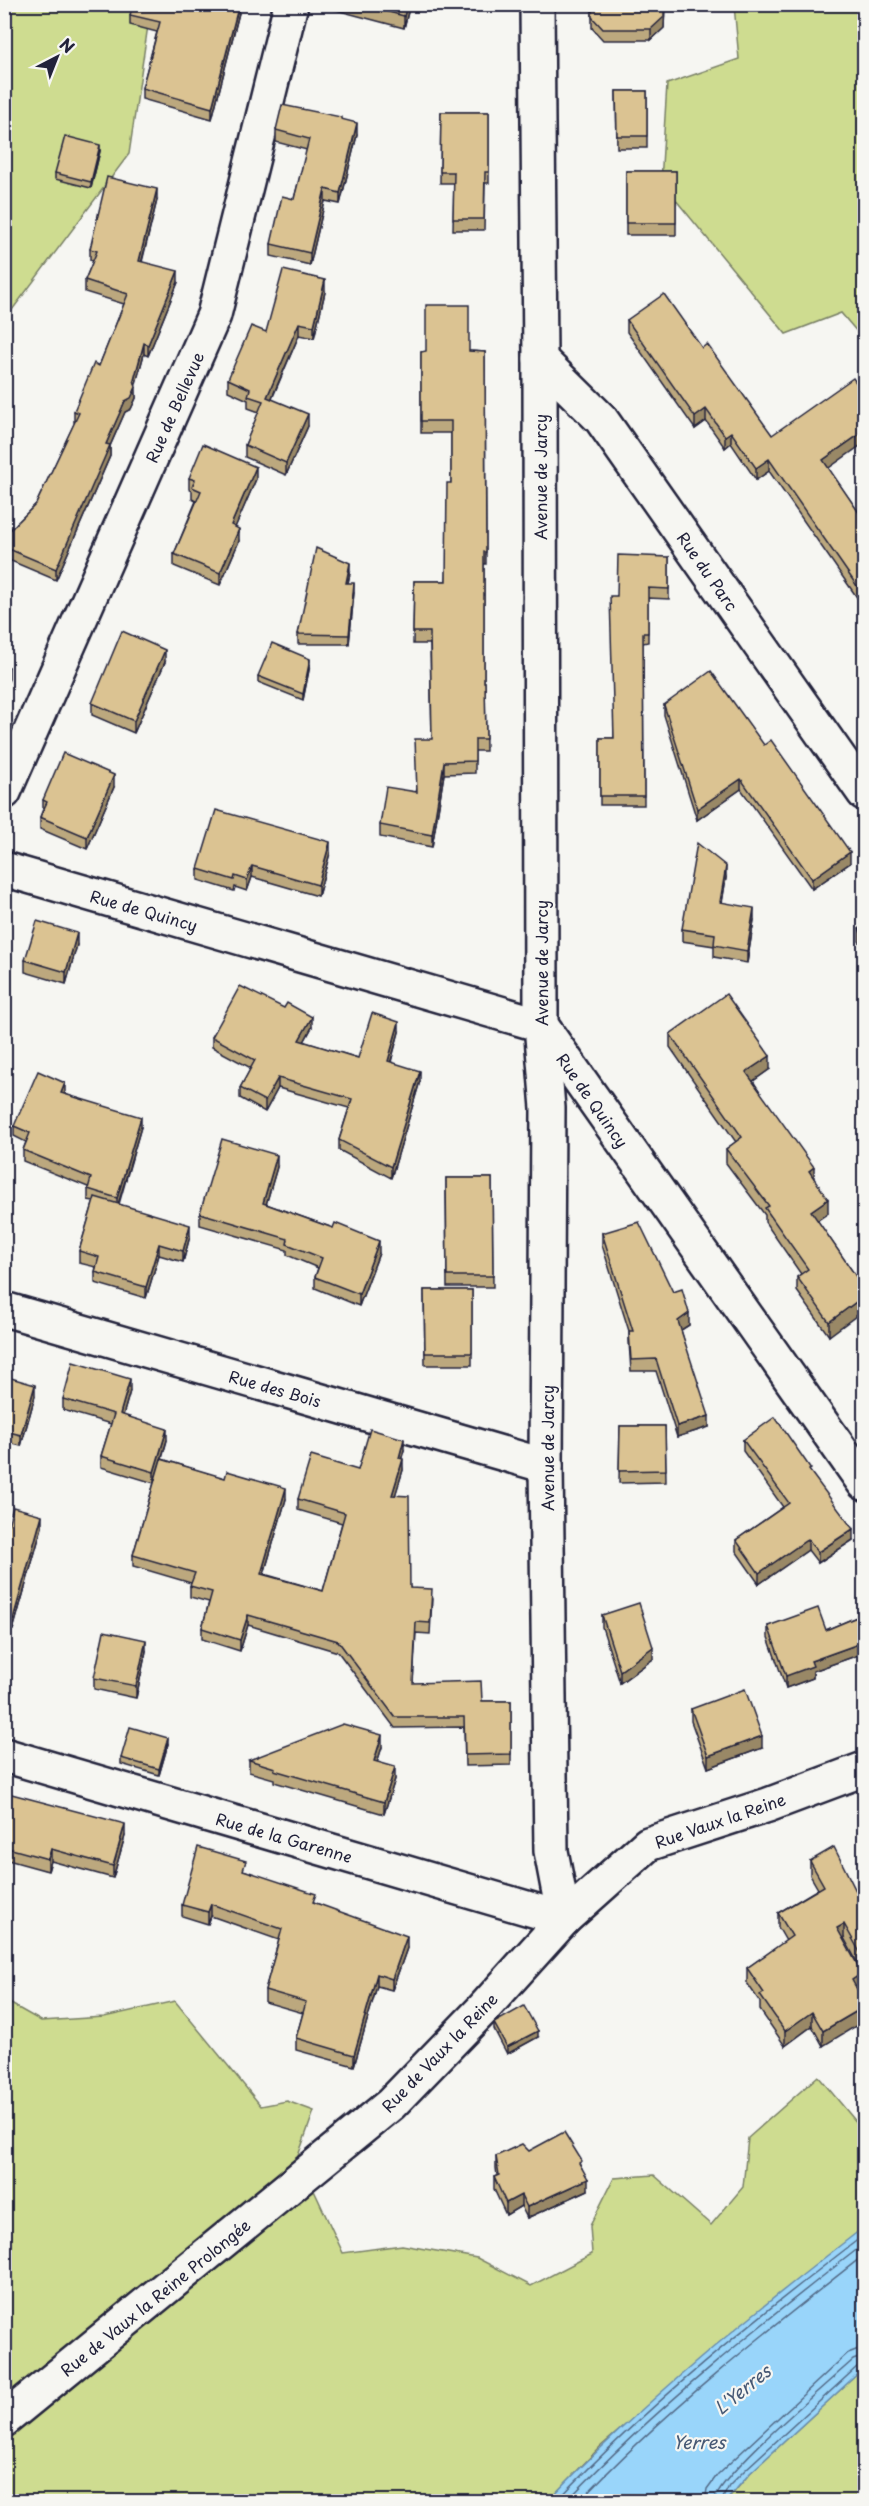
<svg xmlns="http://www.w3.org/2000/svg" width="869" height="2506" font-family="'Playpen Sans',sans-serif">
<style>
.green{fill:#cedc90;stroke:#787f66;stroke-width:1.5}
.water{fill:#99d5fa;stroke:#698dae;stroke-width:1.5}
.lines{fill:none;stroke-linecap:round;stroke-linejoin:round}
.shore{stroke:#526a87;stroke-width:1.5}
.minor-casing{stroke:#22223b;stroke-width:38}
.minor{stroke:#f6f6f2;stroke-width:33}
.wall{fill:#bca87e;stroke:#22223b;stroke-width:1.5}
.shaded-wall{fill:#986;stroke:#22223b;stroke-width:1.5}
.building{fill:#dbc392;stroke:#22223b;stroke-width:1.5}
.labels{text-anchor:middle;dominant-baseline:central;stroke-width:4.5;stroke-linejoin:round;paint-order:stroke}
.street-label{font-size:16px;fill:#22223b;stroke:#f6f6f2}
.water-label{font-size:18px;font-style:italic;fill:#465874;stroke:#f6f6f2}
</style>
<rect width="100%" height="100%" fill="#f6f6f2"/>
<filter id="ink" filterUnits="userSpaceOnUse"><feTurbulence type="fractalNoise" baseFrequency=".0167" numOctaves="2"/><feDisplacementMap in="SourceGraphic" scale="12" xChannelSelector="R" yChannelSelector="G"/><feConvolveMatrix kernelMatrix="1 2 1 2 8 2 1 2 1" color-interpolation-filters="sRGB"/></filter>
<g filter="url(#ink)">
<!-- green -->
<g class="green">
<polygon points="5,5 151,5 129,154 12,310 5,331"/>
<polygon points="734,5 864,5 864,340 841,313 786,334 661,182 667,84 739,59"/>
<polygon points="4,2000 41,2021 104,2017 175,2001 261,2106 287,2101 314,2111 298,2156 343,2253 402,2245 477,2258 531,2286 592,2254 590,2226 614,2178 654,2175 711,2225 743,2187 748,2138 818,2076 858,2124 864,2120 864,2230 704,2357 600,2447 548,2501 5,2501"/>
<polygon points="864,2368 864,2501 726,2502 750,2473"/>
</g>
<!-- water -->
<path class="water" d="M864,2227V2368L750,2473L726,2501H548C644,2400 754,2312 864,2227Z"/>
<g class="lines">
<!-- shore -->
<g class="shore">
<path d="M556,2502C649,2403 757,2317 864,2235"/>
<path d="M566,2502C656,2407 761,2324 864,2244"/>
<path d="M579,2502C663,2412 767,2331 864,2255"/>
<polyline points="705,2502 707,2489 718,2474 848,2353 864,2347"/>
<path d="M714,2502C715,2478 830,2381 853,2360L864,2356"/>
<polyline points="721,2502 729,2486 746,2469 858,2366 864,2364"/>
</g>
<!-- minor casing -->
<g class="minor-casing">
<g id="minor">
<polyline points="537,4 540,359 541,1025 548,1108 546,1466 551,1851 564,1919"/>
<polyline points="540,359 601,419 864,793"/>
<polyline points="4,792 214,315 291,4"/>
<polyline points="4,869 541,1025 864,1483"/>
<polyline points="4,1309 546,1466"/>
<polyline points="4,1755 564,1919"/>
<polyline points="4,2420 391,2104 482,2010 564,1919 648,1844 768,1805 864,1769"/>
</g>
</g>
<!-- minor -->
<use href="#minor" class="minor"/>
</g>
<!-- wall -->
<g class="wall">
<polygon points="239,4 239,13 212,119 142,99 142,88 157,32 130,25 130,15"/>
<polygon points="332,4 410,4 404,28 332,9"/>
<polygon points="665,4 664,28 651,40 603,40 592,28 592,7"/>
<polygon points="616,91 647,91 647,148 617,148"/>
<polygon points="441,112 489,112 489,183 485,183 484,230 453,230 454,183 440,183"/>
<polygon points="341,120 357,135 340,204 325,201 310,265 271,256 271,244 294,199 307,150 276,142 276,130"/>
<polygon points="100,151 91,188 55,179 55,173"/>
<rect x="626" y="171" width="50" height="64"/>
<polygon points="157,200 142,262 178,282 148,356 144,354 135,386 136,398 131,409 125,412 110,446 110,456 56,580 4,558 4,536 36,504 75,422 74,422 74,411 99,366 124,304 85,292 85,280 93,261 90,260 90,249"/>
<polygon points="325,292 314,338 299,335 272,399 308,426 286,475 245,457 245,445 259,412 248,408 248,400 228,391 228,379 266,332"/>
<polygon points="627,320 702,348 772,435 828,468 864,520 864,622 862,618 862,607 863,606 769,471 756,480 731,443 725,448 706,421 695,429 627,332"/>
<polygon points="469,351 485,352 486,564 484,564 484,682 485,682 486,751 475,751 475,773 444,774 432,847 380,837 380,825 416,792 432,739 430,644 413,644 414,581 446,581 451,483 451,433 421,433 421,352"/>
<polygon points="189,478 256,479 235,527 239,541 220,585 174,566 174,554 196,501 192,499 192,491 189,489"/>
<polygon points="669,557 669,599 648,598 648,642 643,643 644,805 600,805 600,738 614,738 617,596"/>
<polygon points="350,573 348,583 354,592 349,644 298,644 298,634"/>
<polygon points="165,662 134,733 92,715 92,703"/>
<polygon points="310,665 303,700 258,682 258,676"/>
<polygon points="664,705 764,745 850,863 812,889 741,789 697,820 664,715"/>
<polygon points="114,787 87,849 40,829 40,817 43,809 43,800"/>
<polygon points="330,853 318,896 252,877 247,891 235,887 234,891 198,880 198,869"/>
<polygon points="726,878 722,903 754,920 747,963 714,957 714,946 682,941 682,929"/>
<polygon points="864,925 864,949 859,941 859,929"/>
<polygon points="77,945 66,984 25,972 25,960"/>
<polygon points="284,1008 312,1027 304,1042 358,1058 399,1032 391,1062 420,1081 391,1178 339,1150 339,1140 349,1108 278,1088 265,1112 240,1098 240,1088 251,1068 212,1047 212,1037"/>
<polygon points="670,1034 770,1069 753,1081 814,1179 828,1213 817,1220 864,1288 829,1336 797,1291 797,1277 801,1274 765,1222 765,1215 726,1163 726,1149 736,1142 670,1047"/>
<polygon points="65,1094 141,1127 119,1204 190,1236 183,1262 159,1255 146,1298 95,1283 95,1272 96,1267 79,1263 79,1251 94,1201 88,1200 88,1187 23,1161 23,1150 26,1142 14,1136 14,1126"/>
<polygon points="277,1167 266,1204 333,1228 379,1253 359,1306 315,1288 315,1277 318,1268 287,1255 287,1250 200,1225 200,1213"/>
<polygon points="446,1178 492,1178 493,1287 447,1287"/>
<polygon points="602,1233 673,1292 689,1325 681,1330 709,1427 677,1437 656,1371 631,1371 629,1342 629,1331 602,1245"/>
<polygon points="424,1290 472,1290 472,1365 425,1365"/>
<polygon points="4,1376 35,1396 21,1446 9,1443 7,1452 4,1451"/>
<polygon points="130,1391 123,1415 167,1440 162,1459 286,1499 264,1574 323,1591 342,1523 298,1510 298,1499 358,1470 404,1450 401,1459 403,1470 395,1495 410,1588 432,1599 430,1634 416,1633 413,1683 482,1701 511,1701 511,1765 465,1766 464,1727 395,1728 338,1652 248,1625 240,1651 202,1639 202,1628 209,1602 190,1597 190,1586 191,1583 133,1566 133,1555 154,1483 101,1467 101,1456 111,1424 63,1410 63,1399"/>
<polygon points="620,1426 665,1426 666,1482 619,1483"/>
<polygon points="743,1440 811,1473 853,1540 818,1563 808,1550 759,1584 736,1551 736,1540 783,1507 743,1451"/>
<polygon points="42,1527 13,1630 4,1628 4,1540"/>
<polygon points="864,1614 864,1653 813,1671 813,1678 786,1688 768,1637 768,1626 826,1630"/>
<polygon points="602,1615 653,1659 620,1683 602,1627"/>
<polygon points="146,1651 136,1698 94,1689 94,1678"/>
<polygon points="691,1709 762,1748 708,1768 691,1721"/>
<polygon points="168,1744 159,1775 121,1764 121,1758"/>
<polygon points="382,1747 377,1762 395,1779 384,1814 274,1782 274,1779 249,1772 249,1760"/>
<polygon points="4,1792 125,1836 113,1878 51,1861 48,1871 4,1859"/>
<polygon points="810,1861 864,1907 864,1967 861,1969 844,1938 843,1939 862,1988 858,1990 823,2046 812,2026 785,2046 760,2010 760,2002 747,1983 747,1968 786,1941 778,1927 778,1913 818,1889 810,1875"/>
<polygon points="246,1871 316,1903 407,1948 392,1990 377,1986 354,2066 296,2050 296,2038 303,2013 265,2002 265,1990 279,1940 211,1916 208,1924 182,1916 182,1905"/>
<polygon points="494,2023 538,2037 507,2054 494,2029"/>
<polygon points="529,2151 582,2168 588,2190 527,2218 521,2206 506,2215 494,2189 494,2177 497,2176 496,2168 496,2156"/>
</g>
<!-- shaded-wall -->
<g class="shaded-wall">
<polygon points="239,4 239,13 212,119 212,108"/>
<polygon points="407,4 410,4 404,28 404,16"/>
<polygon points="665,4 664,28 651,40 651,29"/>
<polygon points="357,123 357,135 340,204 340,193"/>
<polygon points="100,145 100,151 91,188 91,182"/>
<polygon points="157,189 157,200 139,272 139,261"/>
<polygon points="325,189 325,201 310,265 310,253"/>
<polygon points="178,271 178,282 148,356 148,345"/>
<polygon points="325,280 325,292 314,338 314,326"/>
<polygon points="299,323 299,335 267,409 267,397"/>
<polygon points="144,343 144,354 134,391 136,387 136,398 131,409 125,412 110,446 110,456 56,580 56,569 106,444 134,380"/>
<polygon points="706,409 706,421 695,429 695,417"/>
<polygon points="308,414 308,426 286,475 286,463"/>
<polygon points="864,431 864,443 823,472 823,460"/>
<polygon points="731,432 731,443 725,448 725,436"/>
<polygon points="769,459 769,471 756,480 756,468"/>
<polygon points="256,467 256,479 231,537 231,525"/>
<polygon points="239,529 239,541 220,585 220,573"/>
<polygon points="350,563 350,573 346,592 346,583"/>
<polygon points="354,583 354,592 349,644 349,635"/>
<polygon points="165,650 165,662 134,733 134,721"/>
<polygon points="310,659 310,665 303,700 303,694"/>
<polygon points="9,667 9,679 4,689 4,677"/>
<polygon points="444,762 444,774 432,847 432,835"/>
<polygon points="114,775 114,787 87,849 87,837"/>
<polygon points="741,779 741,789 697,820 697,809"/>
<polygon points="330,842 330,853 318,896 318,885"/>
<polygon points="850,852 850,863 812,889 812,879"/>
<polygon points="252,866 252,877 247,891 247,880"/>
<polygon points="726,866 726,878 720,914 720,902"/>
<polygon points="754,908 754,920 747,963 747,951"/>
<polygon points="77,933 77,945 66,984 66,972"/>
<polygon points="312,1017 312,1027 299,1051 299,1040"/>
<polygon points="399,1022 399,1032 388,1071 388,1061"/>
<polygon points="770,1056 770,1069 746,1086 746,1072"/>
<polygon points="420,1071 420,1081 391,1178 391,1167"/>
<polygon points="278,1078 278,1088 265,1112 265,1101"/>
<polygon points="65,1083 65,1094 61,1104 61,1093"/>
<polygon points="141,1117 141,1127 117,1208 117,1198"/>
<polygon points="277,1155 277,1167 263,1215 263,1203"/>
<polygon points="814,1167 814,1181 809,1171"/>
<polygon points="828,1199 828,1213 811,1225 811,1211"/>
<polygon points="190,1225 190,1236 183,1262 183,1251"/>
<polygon points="379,1241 379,1253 359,1306 359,1294"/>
<polygon points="159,1244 159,1255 146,1298 146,1287"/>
<polygon points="864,1296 864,1310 829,1336 829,1322"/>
<polygon points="689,1313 689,1325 678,1332 678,1321"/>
<polygon points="130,1379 130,1391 120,1426 120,1414"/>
<polygon points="35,1385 35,1396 21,1446 21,1435"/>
<polygon points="709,1416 709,1427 677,1437 677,1426"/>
<polygon points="167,1429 167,1440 154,1483 154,1472"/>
<polygon points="9,1432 9,1443 7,1452 7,1441"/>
<polygon points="404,1439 404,1450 399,1469 399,1458"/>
<polygon points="403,1459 403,1470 392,1506 392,1495"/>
<polygon points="286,1488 286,1499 261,1584 261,1574"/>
<polygon points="42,1515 42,1527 13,1630 13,1619"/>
<polygon points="853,1529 853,1540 818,1563 818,1552"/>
<polygon points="808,1539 808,1550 759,1584 759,1573"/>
<polygon points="248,1615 248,1625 240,1651 240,1640"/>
<polygon points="146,1640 146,1651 136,1698 136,1686"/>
<polygon points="864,1642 864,1653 813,1671 813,1678 786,1688 786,1676 811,1661"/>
<polygon points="653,1647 653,1659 620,1683 620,1671"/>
<polygon points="382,1735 382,1747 374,1773 374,1761"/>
<polygon points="762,1736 762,1748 708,1768 708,1756"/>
<polygon points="168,1738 168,1744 159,1775 159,1769"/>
<polygon points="395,1767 395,1779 384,1814 384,1802"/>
<polygon points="125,1824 125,1836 113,1878 113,1866"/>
<polygon points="51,1849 51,1861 48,1871 48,1859"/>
<polygon points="211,1904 211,1916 208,1924 208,1912"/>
<polygon points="844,1924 844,1938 837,1942 837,1928"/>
<polygon points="407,1936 407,1948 392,1990 392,1979"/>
<polygon points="864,1952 864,1967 861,1969 861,1954"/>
<polygon points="862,1973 862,1988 852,1994 852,1980"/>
<polygon points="377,1974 377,1986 354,2066 354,2055"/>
<polygon points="864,2007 864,2021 823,2046 823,2031"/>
<polygon points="812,2012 812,2026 785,2046 785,2031"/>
<polygon points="538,2031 538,2037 507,2054 507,2047"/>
<polygon points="588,2179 588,2190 527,2218 527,2207"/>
<polygon points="521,2195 521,2206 506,2215 506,2203"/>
</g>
<!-- building -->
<g class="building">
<polygon points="133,4 239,4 212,108 142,88 160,22 130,15"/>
<polygon points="359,4 407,4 404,16"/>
<polygon points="594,4 664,4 664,17 651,29 603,29 592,17 592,7"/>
<polygon points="616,91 647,91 647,136 617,136"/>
<polygon points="282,105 341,117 341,119 357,123 340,193 325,189 310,253 271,244 282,196 294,199 309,139 276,130"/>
<polygon points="441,112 489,112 489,172 485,172 484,219 453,219 454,172 440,172"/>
<polygon points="65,136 100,145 91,182 55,173"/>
<rect x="626" y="171" width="50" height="52"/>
<polygon points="107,177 157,189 139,261 178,271 148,345 144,343 134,380 136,387 131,398 125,401 106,444 110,445 56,569 4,547 4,536 36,504 79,413 74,411 94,363 99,366 128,294 85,280 97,251 90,249"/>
<polygon points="283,270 325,280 314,326 299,323 267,397 308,414 286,463 245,445 263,401 248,396 250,389 228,379 251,326 266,332"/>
<polygon points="664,294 702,348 707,344 772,435 853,378 864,394 864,431 823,460 864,520 864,596 769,459 756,468 731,432 725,436 706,409 695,417 627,320"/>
<polygon points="426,305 469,305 469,351 485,352 486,552 484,552 484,682 485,682 486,739 475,739 475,761 444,762 432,835 380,825 386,787 417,792 415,739 432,739 430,632 413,632 414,581 446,581 447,483 451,483 451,421 421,421 421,352 426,351"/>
<polygon points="203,444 256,467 231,525 239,529 220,573 174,554 201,491 192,487 195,480 189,478"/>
<polygon points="316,548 350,563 346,583 354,583 349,635 298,634"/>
<polygon points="618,555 669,557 669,589 648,588 648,633 643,633 644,796 600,796 600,738 614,738 610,596 617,596"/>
<polygon points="122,631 165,650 134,721 92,703"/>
<polygon points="272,643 310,659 303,694 258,676"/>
<polygon points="4,665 9,667 4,677"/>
<polygon points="711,671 764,745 771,740 850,852 812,879 741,779 697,809 664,705"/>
<polygon points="63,753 114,775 87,837 40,817 47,802 43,800"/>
<polygon points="216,810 330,842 318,885 252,866 247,880 235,876 234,880 198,869"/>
<polygon points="697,843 726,866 720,902 754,908 747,951 714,945 715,934 682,929"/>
<polygon points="37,921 77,933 66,972 25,960"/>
<polygon points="864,925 864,937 859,929"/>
<polygon points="240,986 284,1008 287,1003 312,1017 299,1040 358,1058 372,1013 399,1022 388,1061 420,1071 391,1167 339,1140 352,1099 278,1078 265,1101 240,1088 255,1060 212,1037"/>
<polygon points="726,994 770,1056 746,1072 814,1167 809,1171 828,1199 811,1211 864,1288 864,1296 829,1322 797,1277 808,1269 765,1208 769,1206 726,1149 742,1137 670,1034"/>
<polygon points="38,1071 65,1083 61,1093 141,1117 117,1198 88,1189 91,1178 23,1150 30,1133 14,1126"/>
<polygon points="222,1139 277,1155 263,1203 333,1228 335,1223 379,1241 359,1294 315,1277 322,1258 287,1244 288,1239 200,1213"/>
<polygon points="446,1178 492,1178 493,1276 447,1276"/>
<polygon points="95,1197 190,1225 183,1251 159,1244 146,1287 95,1272 99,1257 79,1251"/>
<polygon points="639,1222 673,1292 682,1289 689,1313 678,1321 709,1416 677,1426 656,1359 631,1360 629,1331 633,1331 602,1233"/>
<polygon points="424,1290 472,1290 472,1353 425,1353"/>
<polygon points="73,1362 130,1379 120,1414 167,1429 154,1472 101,1456 114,1414 63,1399"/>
<polygon points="4,1376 35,1385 21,1435 9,1432 7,1441 4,1441"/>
<polygon points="775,1417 811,1469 809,1470 853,1529 818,1552 808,1539 759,1573 736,1540 789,1503 743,1440"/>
<polygon points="620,1426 665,1426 666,1470 619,1471"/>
<polygon points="370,1429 404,1439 399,1458 403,1459 392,1495 409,1496 410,1588 432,1589 430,1623 416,1622 413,1683 481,1681 482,1701 511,1701 511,1754 465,1755 464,1717 395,1717 338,1641 248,1615 240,1640 202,1628 212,1592 190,1586 195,1573 133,1555 161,1459 225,1478 227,1471 286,1488 261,1574 323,1591 345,1513 298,1499 311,1456 358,1470"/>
<polygon points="13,1507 42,1515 13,1619 4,1617 4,1540"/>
<polygon points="639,1603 653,1647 620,1671 602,1615"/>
<polygon points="818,1608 826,1630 864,1614 864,1642 811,1661 813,1666 786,1676 768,1626"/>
<polygon points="104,1631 146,1640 136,1686 94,1678"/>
<polygon points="745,1689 762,1736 708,1756 691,1709"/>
<polygon points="343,1724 382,1735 374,1761 395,1767 384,1802 274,1770 275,1768 249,1760"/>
<polygon points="130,1727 168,1738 159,1769 121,1758"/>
<polygon points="4,1792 125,1824 113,1866 51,1849 48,1859 4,1847"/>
<polygon points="198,1847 246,1861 243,1870 316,1894 313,1902 407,1936 392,1979 377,1974 354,2055 296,2038 306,2002 265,1990 282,1929 211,1904 208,1912 182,1905"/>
<polygon points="834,1847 864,1907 864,1952 861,1954 844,1924 837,1928 862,1973 852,1980 864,2002 864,2007 823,2031 812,2012 785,2031 760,1995 764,1993 747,1968 792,1936 778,1913 824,1886 810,1861"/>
<polygon points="524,2006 538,2031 507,2047 494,2023"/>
<polygon points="564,2132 582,2161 579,2163 588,2179 527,2207 521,2195 506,2203 494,2177 499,2175 496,2156 522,2144 529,2151"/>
</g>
</g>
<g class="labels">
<!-- street labels -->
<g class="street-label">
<text transform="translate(174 407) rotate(-66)">Rue de Bellevue</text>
<text transform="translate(540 477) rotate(-90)">Avenue de Jarcy</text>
<text transform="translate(708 571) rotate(55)">Rue du Parc</text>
<text transform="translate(144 910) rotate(16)">Rue de Quincy</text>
<text transform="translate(541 963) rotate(-90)">Avenue de Jarcy</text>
<text transform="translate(593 1100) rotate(55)">Rue de Quincy</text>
<text transform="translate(275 1388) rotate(16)">Rue des Bois</text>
<text transform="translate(547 1448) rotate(-90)">Avenue de Jarcy</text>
<text transform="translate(720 1820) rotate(-19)">Rue Vaux la Reine</text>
<text transform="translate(284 1837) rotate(16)">Rue de la Garenne</text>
<text transform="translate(439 2052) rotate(-46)">Rue de Vaux la Reine</text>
<text transform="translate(155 2297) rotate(-39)">Rue de Vaux la Reine Prolongée</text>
</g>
<!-- water labels -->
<g class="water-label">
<text transform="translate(742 2389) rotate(-39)">L'Yerres</text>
<text x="699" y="2441">Yerres</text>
</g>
</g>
<!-- margin -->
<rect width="869" height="2506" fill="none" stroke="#f6f6f2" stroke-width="24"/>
<rect x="12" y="12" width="845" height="2482" fill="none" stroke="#22223b" stroke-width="2" filter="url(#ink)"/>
<!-- north arrow -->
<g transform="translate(57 57) rotate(42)" stroke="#f6f6f2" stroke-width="4.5" paint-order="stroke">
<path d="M0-4.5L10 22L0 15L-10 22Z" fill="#22223b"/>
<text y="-9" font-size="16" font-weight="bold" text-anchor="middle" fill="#22223b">N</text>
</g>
</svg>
